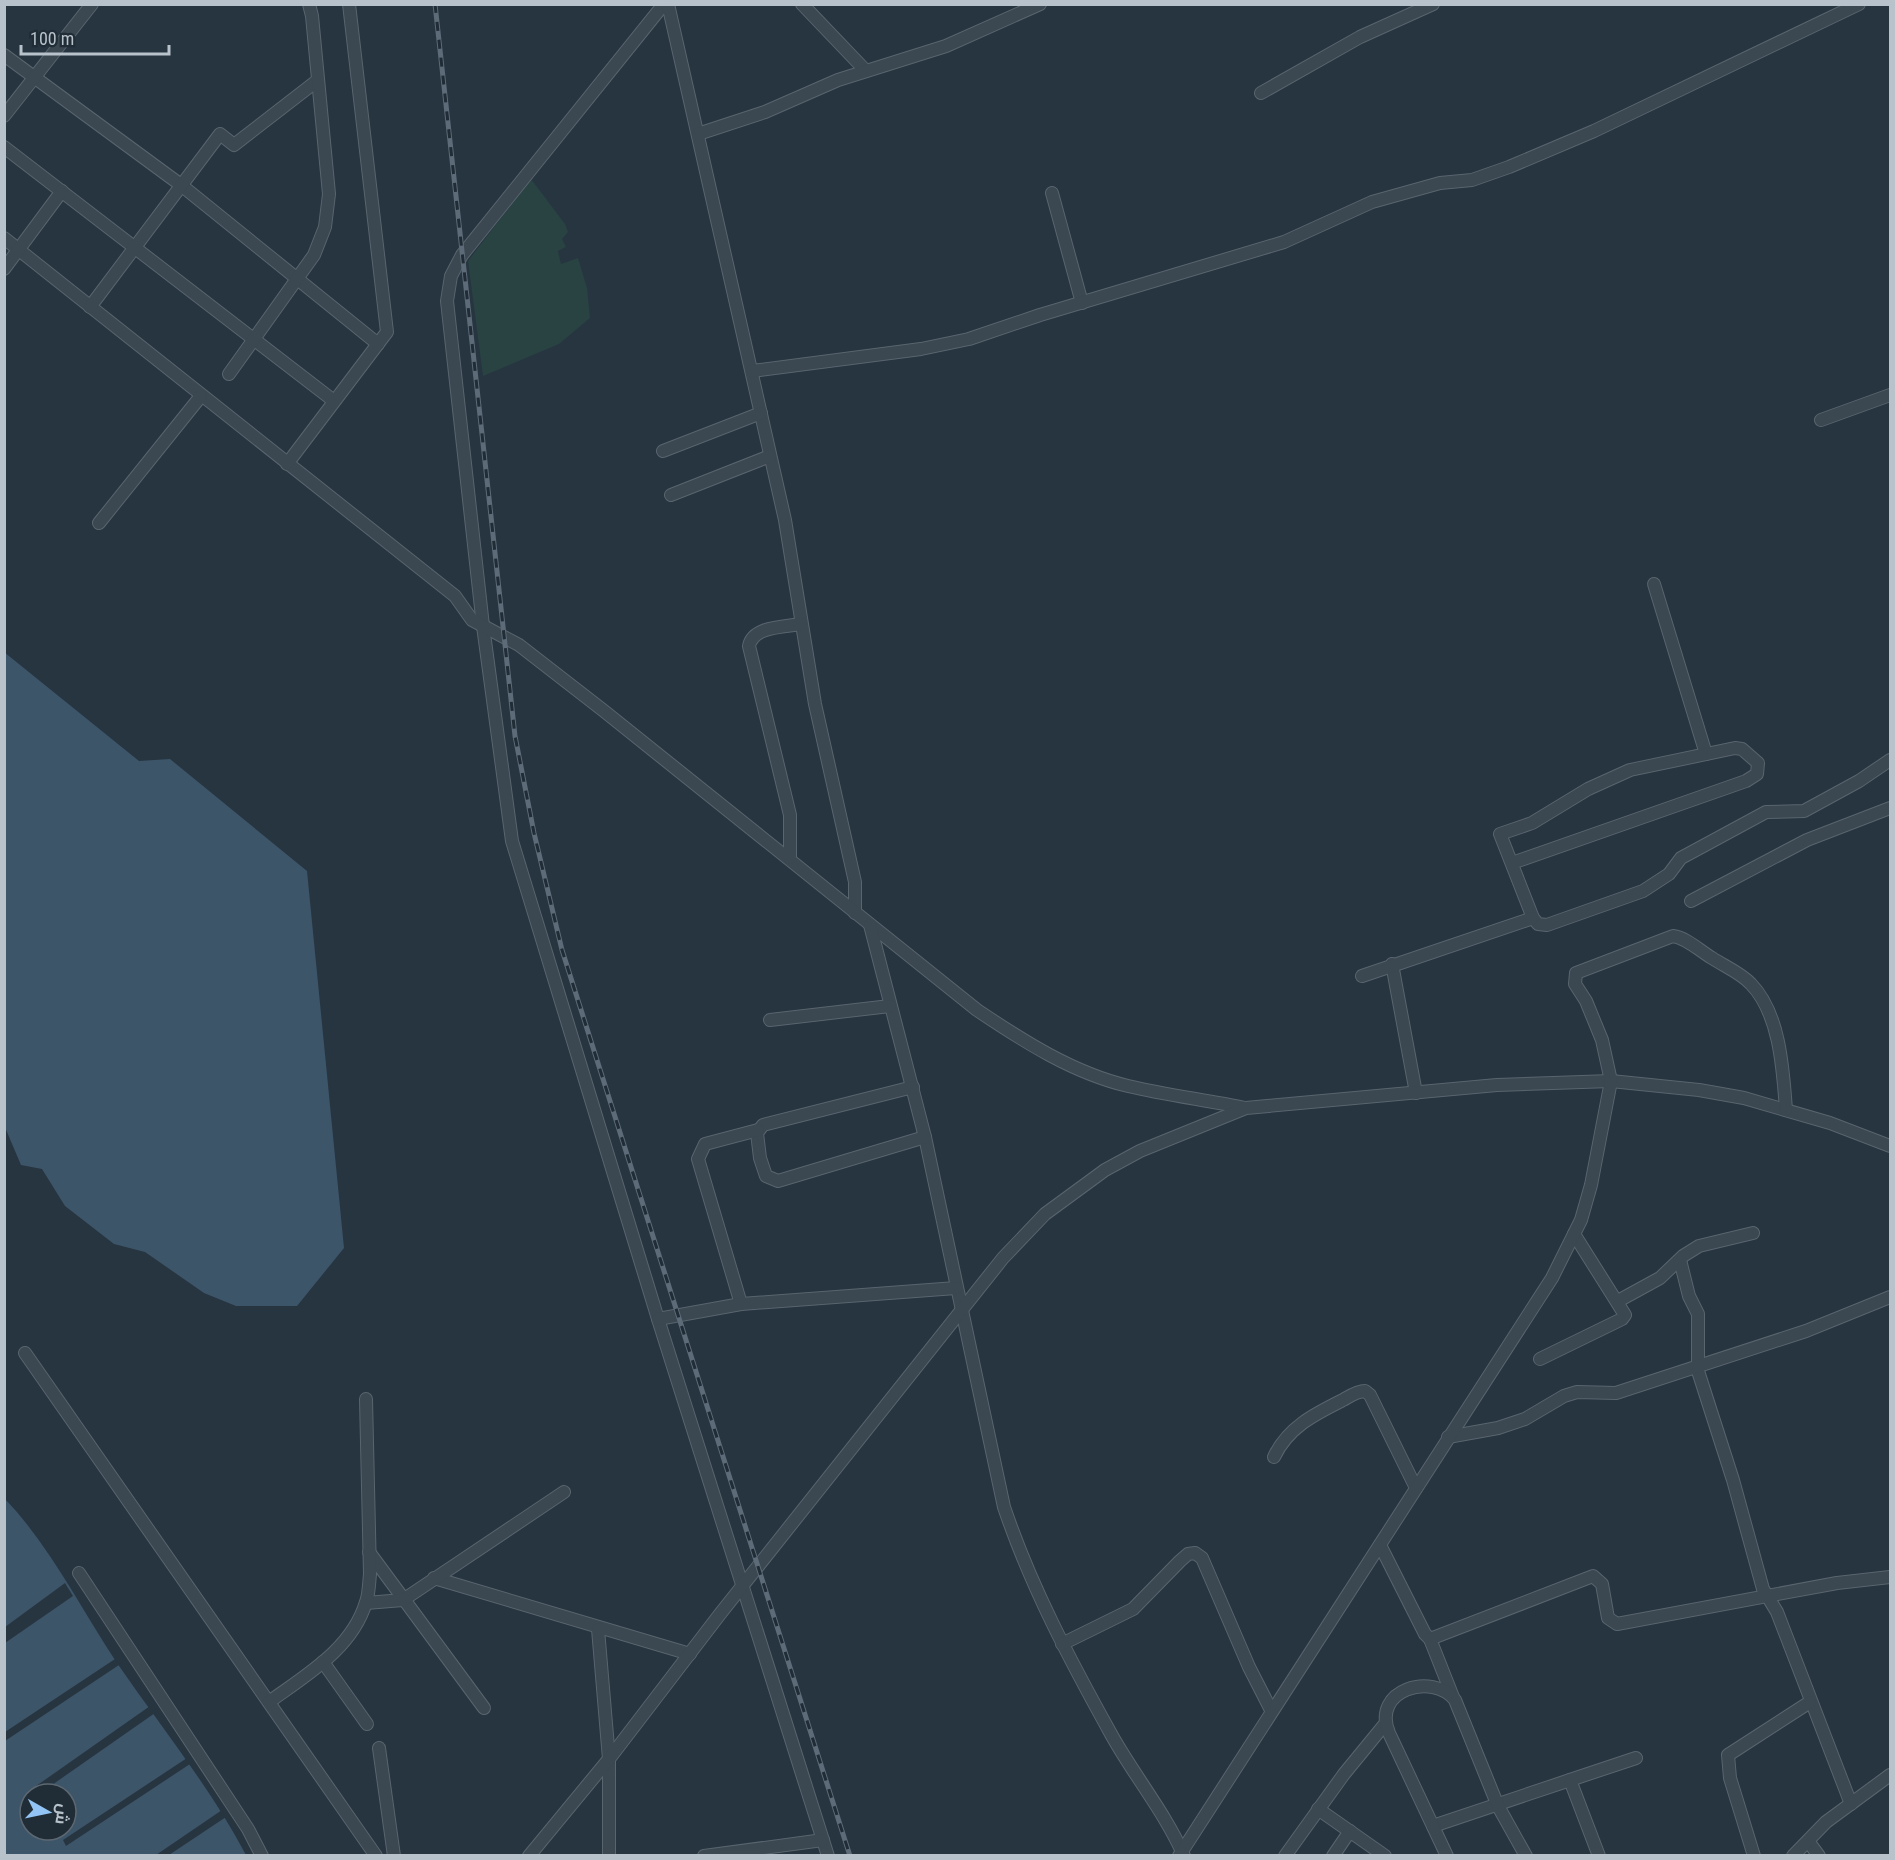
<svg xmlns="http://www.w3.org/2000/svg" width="1895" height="1860" font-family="'Roboto Condensed',Cairo,sans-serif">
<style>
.green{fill:#294242}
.water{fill:#3d5569;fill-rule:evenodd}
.pier{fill:#273541}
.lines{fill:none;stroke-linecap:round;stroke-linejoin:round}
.minor-casing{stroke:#59656e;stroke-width:14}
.minor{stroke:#3b4751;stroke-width:12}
.rail-casing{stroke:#5d6b78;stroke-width:5}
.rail{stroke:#202c36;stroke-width:3;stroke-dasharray:9;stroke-linecap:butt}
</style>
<rect width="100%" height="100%" fill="#273541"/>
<!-- green -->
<polygon class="green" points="531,179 565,224 568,232 562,239 566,247 558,251 561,264 578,258 587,288 590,318 559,344 483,376 468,261"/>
<!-- water -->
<g class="water">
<polygon points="4,652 139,761 170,759 307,871 344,1248 297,1306 236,1306 204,1293 145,1252 114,1244 65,1206 42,1169 21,1165 4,1125"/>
<path d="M4,1498C49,1544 81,1609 117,1663C161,1727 210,1787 246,1855H5ZM30,1794H66V1830H30Z"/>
</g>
<!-- pier -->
<g class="pier">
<polygon points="65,1583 73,1596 5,1643 5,1627"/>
<polygon points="115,1659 119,1665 5,1741 5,1732"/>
<polygon points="150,1706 155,1713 39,1794 30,1794 29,1791"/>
<polygon points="187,1758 190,1764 66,1846 63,1840"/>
<polygon points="222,1810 226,1817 169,1855 156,1855"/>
</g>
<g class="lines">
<!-- minor casing -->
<g class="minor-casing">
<g id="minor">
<polyline points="664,4 462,255 451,276 447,301 483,626 512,841 658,1319 828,1856"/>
<polyline points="668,4 785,520 815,704 855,882 855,913"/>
<polyline points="802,4 866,71"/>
<polyline points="4,55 181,185 378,344"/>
<polyline points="1261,93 1360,37 1433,4"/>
<polyline points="4,116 92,4"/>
<polyline points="698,134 765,112 838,80 946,46 1040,4"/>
<polyline points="4,147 334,401"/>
<polyline points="1052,193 1082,303"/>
<path d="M4,238L455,596L472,620L519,645L604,711L977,1010C1023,1041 1073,1073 1128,1086C1166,1095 1206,1100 1245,1108"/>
<polyline points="4,269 62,191"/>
<polyline points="90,307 220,134 234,145 318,80"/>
<polyline points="752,371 921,349 969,339 1040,315 1284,242 1372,202 1440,183 1472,180 1509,167 1594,131 1859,4"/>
<polyline points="229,374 314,255 325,227 329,194 312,16 309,4"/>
<polyline points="1821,420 1890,395"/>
<polyline points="663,451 761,413"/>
<polyline points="287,464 387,332 349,4"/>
<polyline points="671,495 770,456"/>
<polyline points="99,523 201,396"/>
<polyline points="1654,584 1706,754"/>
<path d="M790,858V815L749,646C753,626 784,627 801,624"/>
<polyline points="1512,863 1746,781 1757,774 1758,763 1742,749 1735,748 1630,770 1588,789 1532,823 1500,834 1533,918 1538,924 1547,925 1643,891 1669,874 1681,858 1766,812 1804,811 1859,781 1890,760"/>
<polyline points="1691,901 1807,840 1890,808"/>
<path d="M870,925L925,1137L1004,1507C1031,1587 1070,1660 1111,1734C1133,1774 1166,1814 1184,1856"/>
<polyline points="1392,964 1416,1093"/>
<polyline points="1362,976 1533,918"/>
<polyline points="770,1020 890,1006"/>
<polyline points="913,1087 763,1125 757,1133 760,1158 766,1176 778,1181 925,1137"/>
<polyline points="1680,1260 1689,1296 1698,1314 1698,1371 1733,1480 1763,1589 1777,1612 1851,1804"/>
<polyline points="1618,1301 1660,1278 1683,1256 1699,1246 1753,1233"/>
<polyline points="741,1304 698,1159 705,1144 758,1130"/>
<polyline points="658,1319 741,1304 956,1288"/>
<polyline points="25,1353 376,1856"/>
<polyline points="1540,1359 1622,1319 1625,1315 1574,1234"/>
<polyline points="1448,1437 1498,1428 1525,1419 1564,1396 1577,1392 1616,1393 1806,1331 1890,1297"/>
<path d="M1274,1457C1288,1427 1315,1414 1343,1400C1350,1396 1357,1391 1365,1391L1370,1395L1416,1488"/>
<polyline points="1380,1545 1425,1634 1430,1639 1593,1576 1602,1584 1608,1618 1617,1624 1837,1583 1890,1577"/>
<polyline points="369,1552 484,1708"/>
<polyline points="79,1573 248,1829 262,1856"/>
<polyline points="434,1578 690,1654"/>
<polyline points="366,1603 403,1600 564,1492"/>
<polyline points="598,1629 609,1759 609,1856"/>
<polyline points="1430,1639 1453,1697"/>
<polyline points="1062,1644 1133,1609 1180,1561 1188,1554 1195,1553 1202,1558 1249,1667 1271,1710"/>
<polyline points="323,1662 367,1724"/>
<path d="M269,1702C306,1675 352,1649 366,1602C369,1594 369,1583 370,1574L366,1399"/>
<polyline points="379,1748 394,1856"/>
<polyline points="1318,1809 1385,1856"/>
<polyline points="1433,1826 1570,1780"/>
<polyline points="1808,1841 1819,1856"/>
<polyline points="529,1856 609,1759 720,1614 1003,1258 1045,1214 1105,1170 1140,1151 1246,1108 1497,1085 1611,1081 1699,1090 1744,1098 1830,1123 1890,1146"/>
<polyline points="704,1856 823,1840"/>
<path d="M1179,1856L1552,1278L1581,1220L1591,1185L1611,1081L1602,1040L1586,1001L1575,984L1576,973L1673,936C1687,938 1700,951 1712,958C1724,966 1741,973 1751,984C1780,1014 1783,1069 1786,1110"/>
<polyline points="1285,1856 1344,1774 1385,1724"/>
<polyline points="1333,1856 1350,1831"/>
<path d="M1447,1856L1389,1733C1371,1689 1433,1672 1455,1700L1498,1806L1526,1856"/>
<polyline points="1599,1856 1570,1780 1636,1758"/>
<polyline points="1754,1856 1730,1778 1728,1755 1810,1702"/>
<polyline points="1793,1856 1826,1822 1890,1775"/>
</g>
</g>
<!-- minor -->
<use href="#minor" class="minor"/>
<!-- rail casing -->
<g class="rail-casing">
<polyline id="rail" points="435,4 515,736 534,833 562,950 850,1856"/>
</g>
<!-- rail -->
<use href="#rail" class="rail"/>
</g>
<!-- border -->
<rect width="1895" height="1860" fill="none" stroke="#b8c2cb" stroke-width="12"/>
<!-- north arrow -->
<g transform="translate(48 1812) rotate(99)"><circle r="28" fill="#202c36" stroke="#5d6872" stroke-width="1.5"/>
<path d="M0-4.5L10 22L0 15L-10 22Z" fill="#92c5f5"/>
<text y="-9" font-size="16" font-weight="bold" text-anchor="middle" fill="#b8c2cb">ش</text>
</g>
<!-- scale -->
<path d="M21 45v9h148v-9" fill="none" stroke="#b8c2cb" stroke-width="3"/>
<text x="30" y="45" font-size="18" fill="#b8c2cb" stroke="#202c36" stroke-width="4.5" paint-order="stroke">100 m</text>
</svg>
